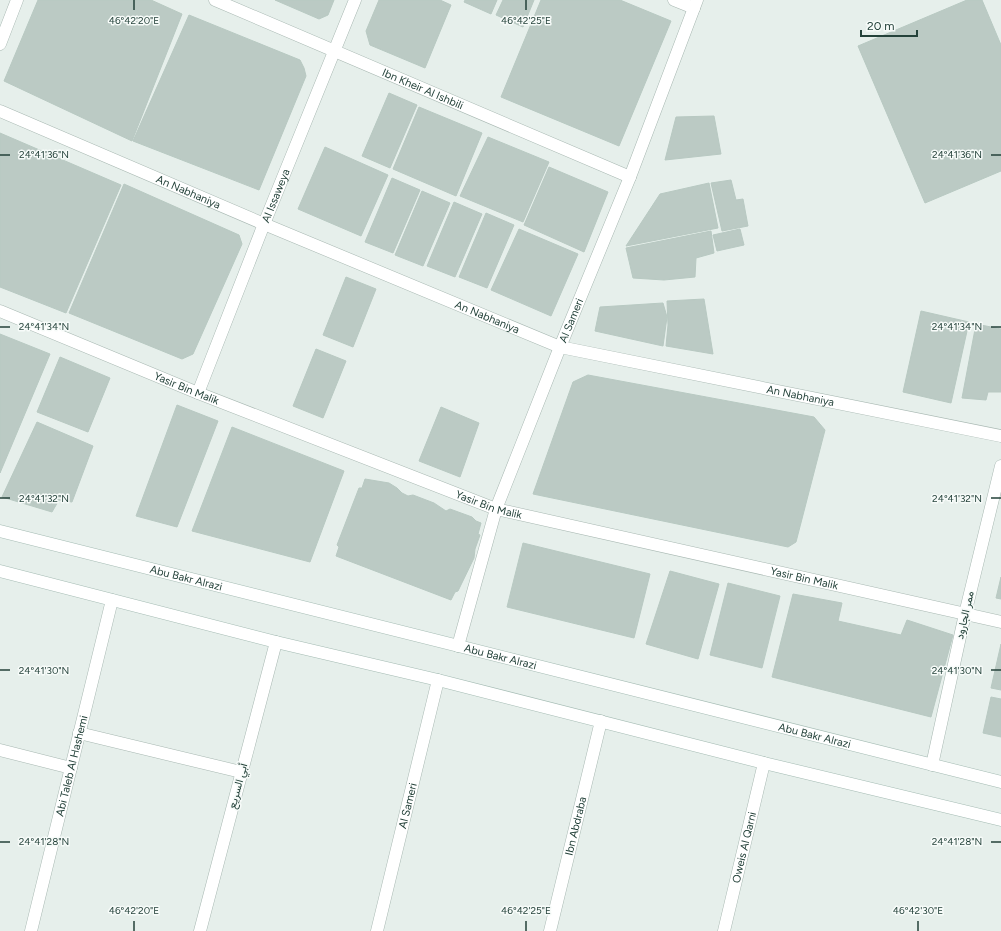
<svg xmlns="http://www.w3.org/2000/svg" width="1001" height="931" font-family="Figtree,Vazirmatn,sans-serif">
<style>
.building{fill:#bbcac4;stroke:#b8c9c2}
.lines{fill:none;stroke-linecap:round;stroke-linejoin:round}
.street-casing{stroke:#a8b8b2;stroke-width:13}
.secondary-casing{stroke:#a4bbb3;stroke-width:13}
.street{stroke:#fff;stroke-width:12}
.secondary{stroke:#fff;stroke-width:12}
.ticks{fill:none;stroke:#24423a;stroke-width:1.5}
.labels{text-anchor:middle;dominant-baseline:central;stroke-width:3;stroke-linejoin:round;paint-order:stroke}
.street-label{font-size:11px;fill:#24423a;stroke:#f7fbf9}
.ticks-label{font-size:10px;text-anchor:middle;fill:#24423a;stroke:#f7fbf9;stroke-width:3;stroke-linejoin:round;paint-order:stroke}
</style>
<rect width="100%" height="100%" fill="#e6efeb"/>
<!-- building -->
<g class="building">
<polygon points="38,0 151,0 182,14 132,141 4,81"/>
<polygon points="275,0 334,0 328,15 319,19"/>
<polygon points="379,0 440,0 451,5 425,68 370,45 366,31"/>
<polygon points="465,0 497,0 491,14 464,2"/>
<polygon points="503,0 534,0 523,27 496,15"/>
<polygon points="541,0 620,0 671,21 619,146 501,97"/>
<polygon points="967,0 982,0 1001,45 1001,171 925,203 858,46"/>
<polygon points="189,15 300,60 304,68 306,76 259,190 133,141"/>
<polygon points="389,93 417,105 390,168 362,156"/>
<polygon points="419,107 482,133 456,196 393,169"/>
<polygon points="714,116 721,154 665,160 676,117"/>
<polygon points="0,133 121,185 66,313 0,287"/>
<polygon points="488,137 549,162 523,222 460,196"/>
<polygon points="325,147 388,175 361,236 298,209"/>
<polygon points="549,167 608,192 584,252 524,225"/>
<polygon points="392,178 420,190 393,253 365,242"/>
<polygon points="731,180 736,200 743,199 748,226 722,231 711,183"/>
<polygon points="709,183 718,228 626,246 660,194"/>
<polygon points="124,184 239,235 242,244 193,354 182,359 69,313"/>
<polygon points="422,191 450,203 423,266 395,255"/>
<polygon points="454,202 482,214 455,277 427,266"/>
<polygon points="486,213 514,225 487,288 459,277"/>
<polygon points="519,229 578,254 551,316 491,290"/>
<polygon points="740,229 744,245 717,251 713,235"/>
<polygon points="711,231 714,253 696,258 695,277 664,280 633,278 626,248"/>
<polygon points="346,277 376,289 353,347 323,335"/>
<polygon points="704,299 713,354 666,346 668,325 667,301"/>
<polygon points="663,303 667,317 663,346 595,331 600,307"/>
<polygon points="921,311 969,322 951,403 903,392"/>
<polygon points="976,324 1001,329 1001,392 988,392 986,400 962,398"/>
<polygon points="0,334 50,354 0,473"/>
<polygon points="316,349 346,361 323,418 293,406"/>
<polygon points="60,357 110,378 88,432 37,412"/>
<polygon points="588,375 814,417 825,430 796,542 788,547 533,494 573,382"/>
<polygon points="177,405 218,421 177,527 136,516"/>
<polygon points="441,407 479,423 460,477 419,461"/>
<polygon points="37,422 93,446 72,502 59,500 52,512 2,497"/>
<polygon points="232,427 344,471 310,562 192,531"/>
<polygon points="365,479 389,483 397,488 402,493 408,496 413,495 434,503 446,511 450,509 472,517 476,521 481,523 478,534 480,535 475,549 474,558 458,591 455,592 451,600 336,556 339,547 337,545 359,488 362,488"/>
<polygon points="523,543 650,574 634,638 507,607"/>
<polygon points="670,571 719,584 698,659 646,644"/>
<polygon points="1001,577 1001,599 996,598"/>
<polygon points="728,583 780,596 762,668 710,655"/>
<polygon points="793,594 842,603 838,621 901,635 907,620 953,635 931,717 772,677"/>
<polygon points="1001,644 1001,690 991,688"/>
<polygon points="991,697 1001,699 1001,737 983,733"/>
</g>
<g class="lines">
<!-- street casing -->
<g class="street-casing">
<g id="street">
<path id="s1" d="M215,0L630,177"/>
<polyline points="674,0 694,8"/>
<polyline points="0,44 17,0"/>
<path id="s2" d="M0,111L264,224L560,347L1001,436"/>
<path id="s3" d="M0,311L198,393L496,509L1001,622"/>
<path id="s4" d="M198,393L264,224L355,0"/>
<path id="s5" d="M458,646L496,509L560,347L630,177L697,0"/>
<polyline points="79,733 241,772"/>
<polyline points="0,750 71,768"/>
<polyline points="932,765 965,614 1001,466"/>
<path id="s6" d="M31,931L112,600"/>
<polyline points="200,931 276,642"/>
<path id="s7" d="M377,931L438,680"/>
<path id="s8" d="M550,931L601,721"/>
<path id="s9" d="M724,931L764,763"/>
</g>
</g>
<!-- secondary casing -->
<g class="secondary-casing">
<g id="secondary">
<path id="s10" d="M0,531L1001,782"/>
<polyline points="0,571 276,642 438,680 764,763 1001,820"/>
</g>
</g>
<!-- street -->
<use href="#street" class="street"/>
<!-- secondary -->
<use href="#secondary" class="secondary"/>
</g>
<!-- ticks -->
<path class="ticks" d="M134,0V10M526,0V10M0,155H10M991,155H1001M0,327H10M991,327H1001M0,498H10M991,498H1001M0,670H10M991,670H1001M0,842H10M991,842H1001M134,921V931M526,921V931M918,921V931"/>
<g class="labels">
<!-- street labels -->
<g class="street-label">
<text stroke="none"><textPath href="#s1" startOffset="226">Ibn Kheir Al Ishbili</textPath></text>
<text stroke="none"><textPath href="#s2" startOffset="205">An Nabhaniya</textPath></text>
<text stroke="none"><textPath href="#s4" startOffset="212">Al Issaweya</textPath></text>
<text stroke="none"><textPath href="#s2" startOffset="529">An Nabhaniya</textPath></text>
<text stroke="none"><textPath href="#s5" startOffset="345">Al Sameri</textPath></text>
<text stroke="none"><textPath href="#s3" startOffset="202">Yasir Bin Malik</textPath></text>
<text stroke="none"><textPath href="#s2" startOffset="853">An Nabhaniya</textPath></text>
<text stroke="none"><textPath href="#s3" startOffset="526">Yasir Bin Malik</textPath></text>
<text stroke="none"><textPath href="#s10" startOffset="192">Abu Bakr Alrazi</textPath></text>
<text stroke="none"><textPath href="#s3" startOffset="850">Yasir Bin Malik</textPath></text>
<text transform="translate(965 615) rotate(-77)">ممر الجارود</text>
<text stroke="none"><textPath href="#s10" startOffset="516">Abu Bakr Alrazi</textPath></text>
<text stroke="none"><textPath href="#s10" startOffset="840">Abu Bakr Alrazi</textPath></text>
<text stroke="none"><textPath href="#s6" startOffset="170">Abi Taleb Al Hashemi</textPath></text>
<text transform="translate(238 786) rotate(-75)">أبي السريع</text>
<text stroke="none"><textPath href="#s7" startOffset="129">Al Sameri</textPath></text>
<text stroke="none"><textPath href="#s8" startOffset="108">Ibn Abdraba</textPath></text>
<text stroke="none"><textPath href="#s9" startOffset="86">Oweis Al Qarni</textPath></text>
</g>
</g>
<g class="ticks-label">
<text x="134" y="24">46°42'20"E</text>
<text x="526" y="24">46°42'25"E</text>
<text x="44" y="158">24°41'36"N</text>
<text x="957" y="158">24°41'36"N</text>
<text x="44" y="330">24°41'34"N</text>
<text x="957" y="330">24°41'34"N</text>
<text x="44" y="502">24°41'32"N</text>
<text x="957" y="502">24°41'32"N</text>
<text x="44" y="674">24°41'30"N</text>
<text x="957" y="674">24°41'30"N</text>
<text x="44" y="845">24°41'28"N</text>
<text x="957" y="845">24°41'28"N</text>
<text x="134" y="914">46°42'20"E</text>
<text x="526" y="914">46°42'25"E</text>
<text x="918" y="914">46°42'30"E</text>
</g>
<!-- scale -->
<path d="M861 30v6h56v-6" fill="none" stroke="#24423a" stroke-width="2"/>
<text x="867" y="30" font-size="12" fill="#24423a" stroke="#f7fbf9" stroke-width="3" paint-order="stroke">20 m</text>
</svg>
